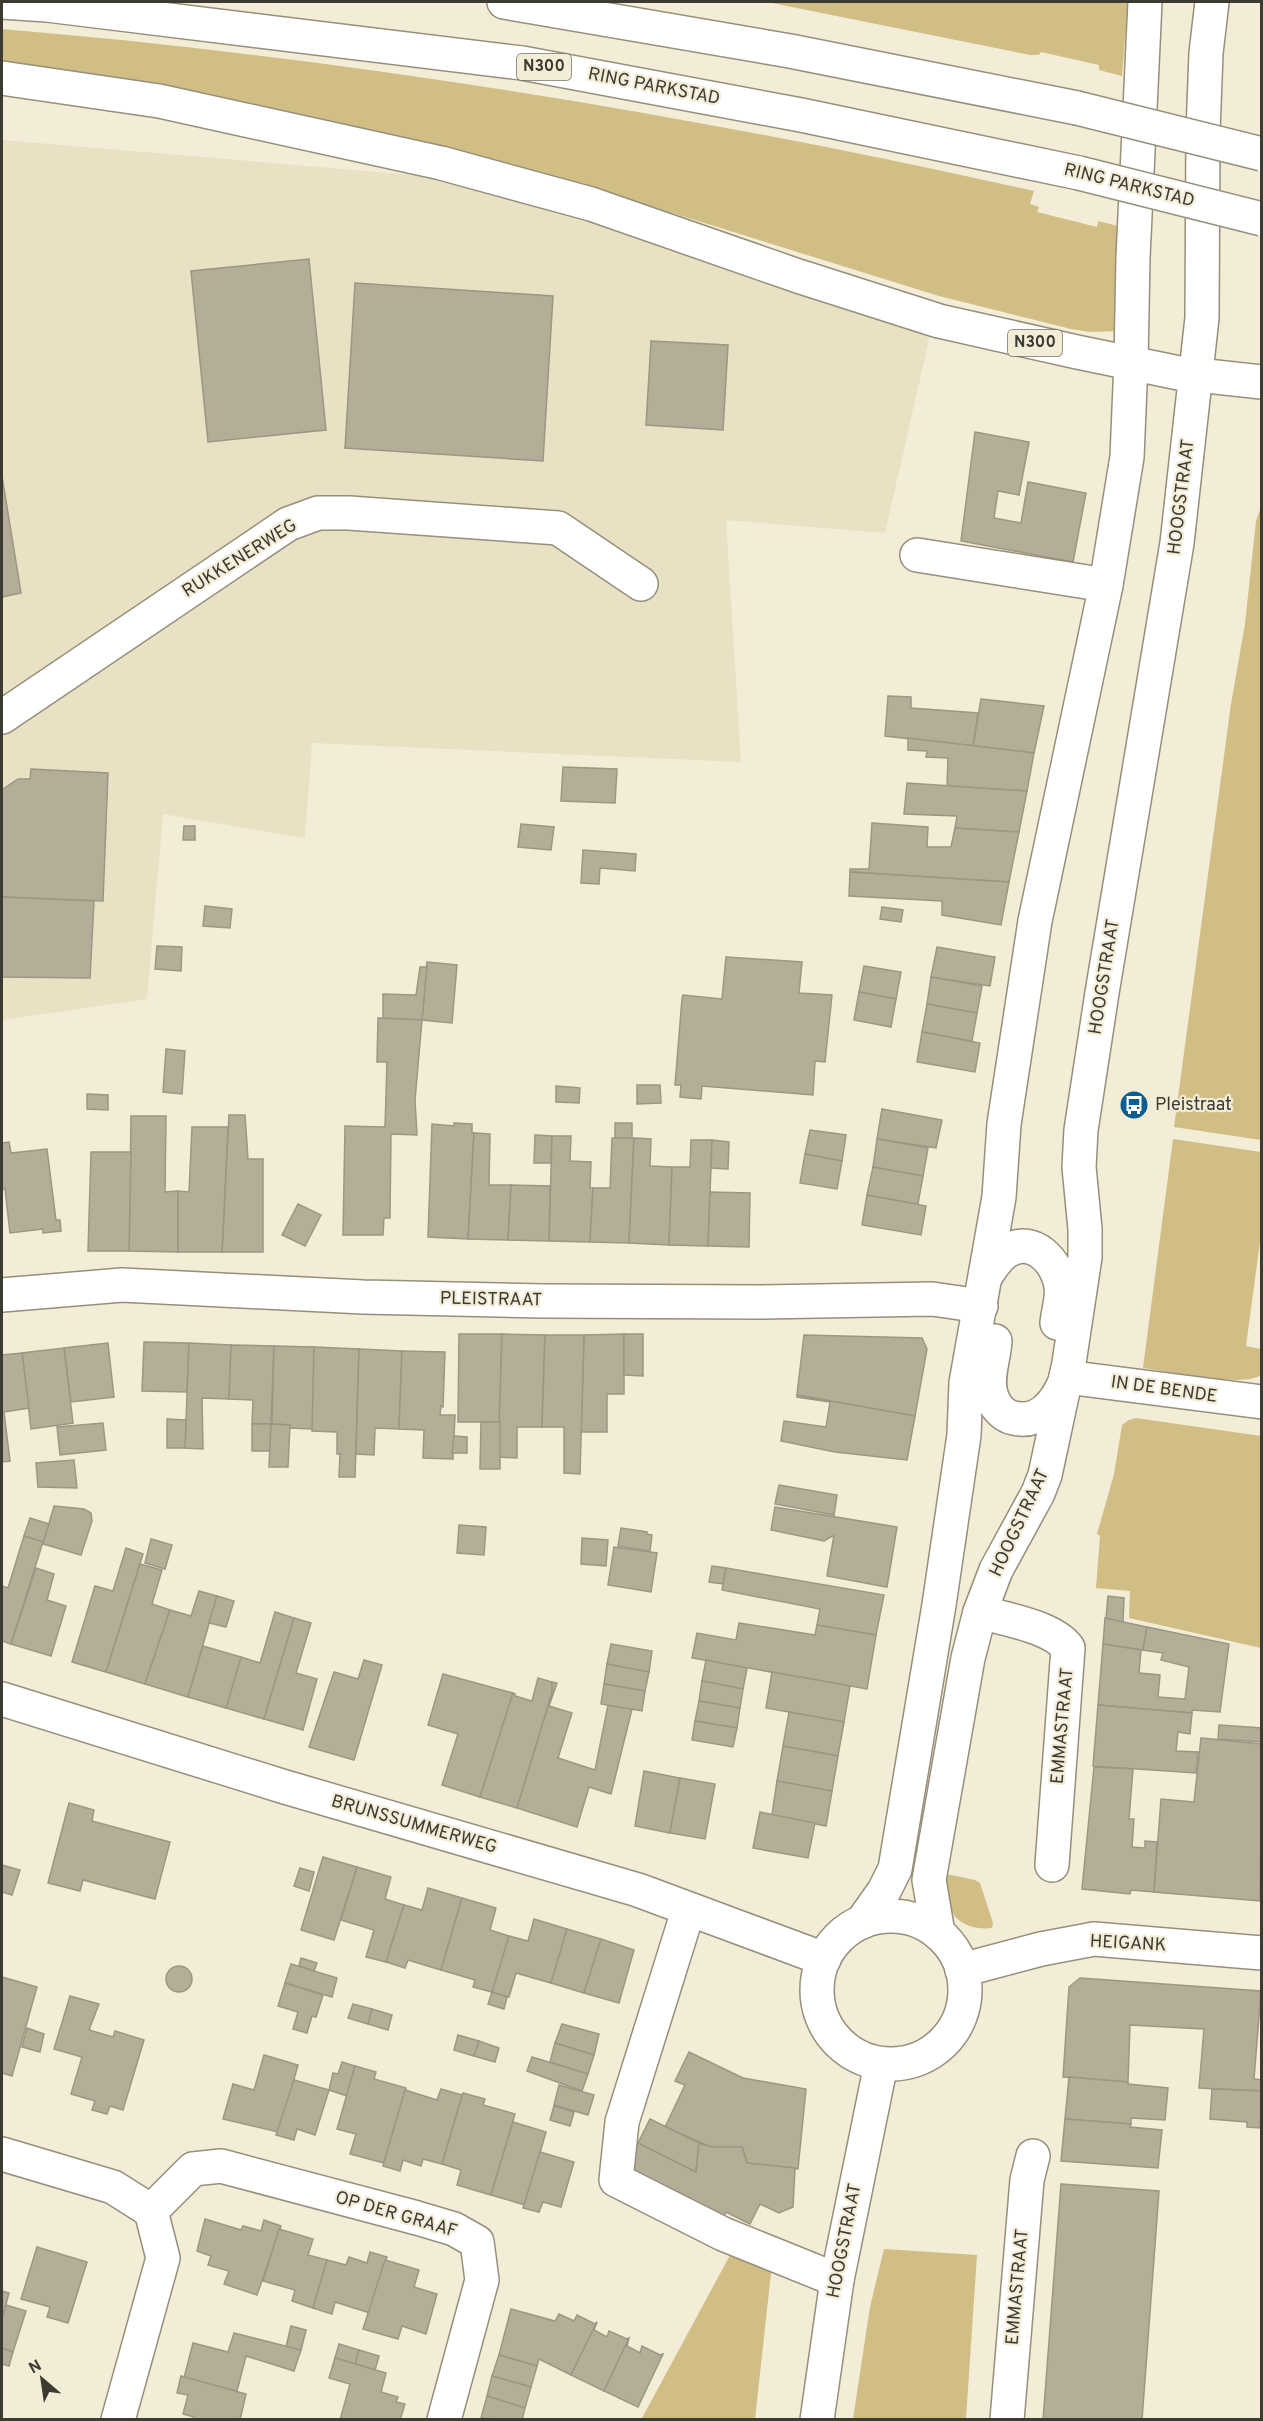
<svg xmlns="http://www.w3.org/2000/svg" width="1263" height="2421" font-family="Overpass,sans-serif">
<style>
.built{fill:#e9e1c4}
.green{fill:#d0be85}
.building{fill:#b4ae99;stroke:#9c9682;stroke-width:1.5}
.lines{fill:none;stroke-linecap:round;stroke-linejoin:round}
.minor-casing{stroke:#958f7c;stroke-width:36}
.major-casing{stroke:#958f7c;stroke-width:36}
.highway-casing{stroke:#958f7c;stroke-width:36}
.minor{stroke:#fff;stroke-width:33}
.major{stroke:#fff;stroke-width:33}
.highway{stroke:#fff;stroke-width:33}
.highway-bridge-casing{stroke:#958f7c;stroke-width:36;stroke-linecap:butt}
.highway-bridge{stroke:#fff;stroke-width:33}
.labels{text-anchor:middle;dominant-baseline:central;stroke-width:4.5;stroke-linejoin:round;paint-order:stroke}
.shield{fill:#f3ecd7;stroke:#736f63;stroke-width:1.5}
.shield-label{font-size:16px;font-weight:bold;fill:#3c3a31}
.street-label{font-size:18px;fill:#3c3a31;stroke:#f3ecd7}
.poi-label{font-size:18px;fill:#3c3a31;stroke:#f3ecd7;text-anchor:start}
</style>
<rect width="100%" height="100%" fill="#f3ecd7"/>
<!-- built -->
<polygon class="built" points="2,140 532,185 933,322 885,533 726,520 741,762 312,743 305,838 163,814 147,999 2,1020"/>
<!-- green -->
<g class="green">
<polygon points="767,2 1128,2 1122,76 1099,70 1099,65 1041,52 1039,55 1030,55"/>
<path d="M2,29C349,58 694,115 1034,191L1030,204L1039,207L1037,212L1097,227L1098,221L1118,226L1119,331L1090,332L1071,329L939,296L611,194L2,64Z"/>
<polygon points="1261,507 1261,1140 1174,1127 1231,704 1245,624 1256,521"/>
<path d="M1173,1139L1261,1152V1234L1246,1346L1261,1349V1375C1243,1388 1168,1371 1143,1368Z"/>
<polygon points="1136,1418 1261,1436 1261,1648 1129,1618 1130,1591 1096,1588 1100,1536 1097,1534 1114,1474 1122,1425 1129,1420"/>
<path d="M946,1874L975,1880L980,1883L993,1923L992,1928C955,1932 942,1906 946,1874Z"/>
<polygon points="735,2246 772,2264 755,2419 641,2420"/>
<polygon points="884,2249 977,2255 966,2419 853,2419 870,2307"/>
</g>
<!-- building -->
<g class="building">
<polygon points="309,259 326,430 208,442 191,271"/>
<polygon points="355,283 553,296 543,461 345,448"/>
<polygon points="651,341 728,345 723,430 646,425"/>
<polygon points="975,432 1029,442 1019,495 998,491 994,518 1021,523 1028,482 1086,493 1073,562 961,541"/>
<polygon points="2,476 21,593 2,597"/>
<polygon points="888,696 911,697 911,708 978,713 973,746 885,736"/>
<polygon points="981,699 1044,706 1034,753 973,746"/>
<polygon points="908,738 1034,753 1027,791 947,786 948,758 926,757 927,751 908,750"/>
<polygon points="563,767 617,769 615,803 561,801"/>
<polygon points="31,769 108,773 103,901 2,897 2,790 18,779 30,779"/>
<polygon points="907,783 1027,791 1019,832 955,828 957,816 904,814"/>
<polygon points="872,823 928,827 927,847 951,847 955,828 1019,832 1009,882 850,872 850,869 869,869"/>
<polygon points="521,824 554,827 551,850 518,847"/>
<polygon points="184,826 195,826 195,840 183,840"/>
<polygon points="583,850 636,854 635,871 600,868 599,884 581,883"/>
<polygon points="850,872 1009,882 1001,925 942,915 942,901 849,896"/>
<polygon points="2,897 94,901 90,978 2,977"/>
<polygon points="205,906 232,909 230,928 203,926"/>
<polygon points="882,907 903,910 901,922 880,919"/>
<polygon points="157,946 182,947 181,971 155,969"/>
<polygon points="937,947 995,957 990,986 931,977"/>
<polygon points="726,957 802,962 799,993 832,995 825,1062 815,1061 813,1095 702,1086 701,1099 680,1097 681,1085 675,1085 682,999 683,995 722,999"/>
<polygon points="427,962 457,965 452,1023 422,1020"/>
<polygon points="864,966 901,972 896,999 859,992"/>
<polygon points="420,967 427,967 422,1020 383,1018 383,994 416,995"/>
<polygon points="931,977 982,986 977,1013 927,1004"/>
<polygon points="859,992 896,999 891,1027 854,1020"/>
<polygon points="927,1004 977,1013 972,1041 922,1032"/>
<polygon points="378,1018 422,1020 415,1100 417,1135 391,1134 390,1218 384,1218 383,1235 343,1235 345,1126 385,1127 387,1062 377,1062"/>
<polygon points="922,1032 980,1043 975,1072 917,1062"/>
<polygon points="166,1049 185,1051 182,1094 163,1092"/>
<polygon points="637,1085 660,1085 661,1103 637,1104"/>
<polygon points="556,1086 580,1088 579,1103 556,1102"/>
<polygon points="87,1094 108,1095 108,1110 87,1109"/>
<polygon points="882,1109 942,1120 936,1148 877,1139"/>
<polygon points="229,1115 245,1115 248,1159 263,1159 263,1252 222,1252"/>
<polygon points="131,1116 166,1116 165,1192 178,1191 178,1252 129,1251"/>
<polygon points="454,1123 472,1124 472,1133 474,1133 468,1239 428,1237 432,1124 454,1126"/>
<polygon points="615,1123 632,1123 632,1139 615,1138"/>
<polygon points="192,1127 228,1127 222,1252 178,1252 178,1191 189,1192"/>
<polygon points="810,1130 846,1135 842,1161 805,1154"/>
<polygon points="474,1133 490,1134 489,1185 511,1185 508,1240 468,1239"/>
<polygon points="535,1135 552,1136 551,1163 534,1163"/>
<polygon points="552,1136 571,1136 570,1161 591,1162 590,1188 593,1188 590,1242 549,1241"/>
<polygon points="612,1138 634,1138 629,1243 590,1242 593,1188 610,1188"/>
<polygon points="634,1138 651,1139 650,1166 672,1167 669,1245 629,1243"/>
<polygon points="877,1139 928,1148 923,1176 873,1167"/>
<polygon points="691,1140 712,1140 708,1246 669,1245 672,1167 690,1167"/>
<polygon points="712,1140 729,1142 728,1169 711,1168"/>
<polygon points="9,1142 11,1153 47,1149 56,1220 60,1220 61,1231 43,1233 43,1229 10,1233 5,1189 2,1189 2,1143"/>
<polygon points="91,1152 131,1152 129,1251 88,1251"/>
<polygon points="805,1154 842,1161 837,1189 800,1183"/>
<polygon points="873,1167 923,1176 918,1204 867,1195"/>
<polygon points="511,1185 550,1186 549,1241 508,1240"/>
<polygon points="710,1192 750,1193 749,1247 708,1246"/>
<polygon points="867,1195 926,1206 921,1235 862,1225"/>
<polygon points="298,1204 321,1215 305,1246 282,1235"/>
<polygon points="459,1334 502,1334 500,1422 458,1422"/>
<polygon points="502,1334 545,1335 542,1427 517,1427 517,1458 498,1457"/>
<polygon points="624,1334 624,1394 607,1394 607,1432 581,1432 584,1335"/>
<polygon points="624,1334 643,1334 643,1376 624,1375"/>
<polygon points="545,1335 584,1335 580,1474 564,1473 564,1427 542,1427"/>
<polygon points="804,1335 922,1338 927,1349 915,1416 797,1395"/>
<polygon points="144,1342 189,1343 187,1392 142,1391"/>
<polygon points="108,1343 114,1397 71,1402 64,1348"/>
<polygon points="189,1343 231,1345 229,1399 202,1398 203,1449 185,1448"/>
<polygon points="231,1345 274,1346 271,1424 252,1424 253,1400 229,1399"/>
<polygon points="274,1346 314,1347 313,1429 289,1428 290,1425 272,1424"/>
<polygon points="314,1347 359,1349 355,1477 339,1477 340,1454 337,1454 337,1432 312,1431"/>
<polygon points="64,1348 73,1423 31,1429 22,1353"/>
<polygon points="359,1349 402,1351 399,1429 375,1428 374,1455 356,1454"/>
<polygon points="402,1351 445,1352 443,1407 441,1406 440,1415 455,1415 453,1459 423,1458 424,1430 399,1429"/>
<polygon points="22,1353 29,1408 4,1412 10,1461 2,1462 2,1355"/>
<polygon points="797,1395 915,1416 907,1460 835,1452 781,1441 784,1421 826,1427 830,1402 797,1397"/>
<polygon points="167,1419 186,1420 185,1448 167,1448"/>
<polygon points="481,1422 500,1422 500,1469 480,1469"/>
<polygon points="103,1423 106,1450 60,1455 57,1427"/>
<polygon points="252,1424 271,1424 270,1451 252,1451"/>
<polygon points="271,1424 290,1425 288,1467 269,1467"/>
<polygon points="454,1436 467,1437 467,1453 452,1453"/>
<polygon points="74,1460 77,1488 38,1487 36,1463"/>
<polygon points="779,1485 837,1495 834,1515 775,1504"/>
<polygon points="54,1506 84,1509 91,1513 92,1521 81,1555 43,1544"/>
<polygon points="775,1507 897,1527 887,1587 827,1576 834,1535 824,1541 771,1530"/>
<polygon points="30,1518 49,1524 43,1542 24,1536"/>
<polygon points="459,1525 486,1527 484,1555 457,1553"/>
<polygon points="621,1528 647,1532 647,1534 652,1535 650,1551 618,1546"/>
<polygon points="24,1536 43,1542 11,1644 2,1641 2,1586 8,1588"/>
<polygon points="582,1538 608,1540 606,1566 581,1564"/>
<polygon points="151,1539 172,1545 165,1569 145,1563"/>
<polygon points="614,1547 657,1553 651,1592 608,1585"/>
<polygon points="126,1548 143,1554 106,1672 72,1662 95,1586 113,1591"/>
<polygon points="140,1564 162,1570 152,1604 170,1610 145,1684 106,1672"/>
<polygon points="712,1566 726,1568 723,1584 709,1582"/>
<polygon points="36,1568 54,1574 47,1600 66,1606 51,1656 11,1644"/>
<polygon points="726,1568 884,1595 876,1635 817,1625 820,1609 722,1590"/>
<polygon points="199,1591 217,1596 188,1697 145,1684 170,1610 191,1616"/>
<polygon points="217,1596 234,1601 226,1627 209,1623"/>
<polygon points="1108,1596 1124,1598 1123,1622 1106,1618"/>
<polygon points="275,1612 294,1618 264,1719 226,1708 241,1657 260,1663"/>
<polygon points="294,1618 311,1623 296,1673 317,1679 303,1730 264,1719"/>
<polygon points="1105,1618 1147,1627 1143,1650 1103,1644"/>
<polygon points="739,1623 815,1635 817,1625 876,1635 867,1689 692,1658 697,1633 736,1640"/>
<polygon points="1147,1627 1229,1644 1220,1712 1192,1710 1192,1713 1098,1705 1103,1644 1141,1650 1139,1673 1160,1675 1158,1697 1185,1699 1189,1667 1161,1660 1163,1653 1143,1650"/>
<polygon points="611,1644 652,1651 649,1672 607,1664"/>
<polygon points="203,1646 241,1657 226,1708 188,1697"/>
<polygon points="364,1660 382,1665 354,1760 309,1747 334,1672 358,1679"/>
<polygon points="706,1660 747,1668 743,1689 702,1681"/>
<polygon points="607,1664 649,1672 645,1691 604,1684"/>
<polygon points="772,1672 850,1686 844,1722 766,1708"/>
<polygon points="443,1674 513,1693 480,1797 442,1785 458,1734 428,1725"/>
<polygon points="538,1678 552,1682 552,1693 517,1808 480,1797 513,1693 515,1694 515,1696 532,1701"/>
<polygon points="702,1681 743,1689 740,1708 699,1701"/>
<polygon points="552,1682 557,1683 549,1706 572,1713 558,1758 595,1770 608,1705 632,1709 611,1794 589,1787 577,1827 517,1808 552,1693"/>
<polygon points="604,1684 645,1691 642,1711 601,1704"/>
<polygon points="699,1701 740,1708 737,1728 695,1721"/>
<polygon points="1098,1705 1192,1713 1190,1734 1178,1732 1176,1751 1198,1752 1196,1773 1093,1766"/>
<polygon points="789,1712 844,1722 838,1756 783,1746"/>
<polygon points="695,1721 737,1728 733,1747 692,1740"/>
<polygon points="1219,1725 1262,1728 1262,1742 1218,1739"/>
<polygon points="1201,1738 1262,1744 1260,1901 1154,1892 1161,1799 1194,1802"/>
<polygon points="783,1746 838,1756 832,1791 777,1781"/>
<polygon points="1094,1767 1133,1769 1129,1819 1134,1819 1132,1847 1145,1848 1145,1841 1157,1842 1154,1892 1131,1890 1130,1894 1082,1889"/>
<polygon points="644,1771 680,1778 670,1833 635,1826"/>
<polygon points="680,1778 715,1784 705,1839 670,1833"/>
<polygon points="777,1781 832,1791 826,1826 772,1815"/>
<polygon points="69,1803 94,1810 92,1821 170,1842 155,1899 83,1880 80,1891 48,1883"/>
<polygon points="760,1812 815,1823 808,1858 753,1848"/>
<polygon points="323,1857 357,1867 334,1940 301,1930"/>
<polygon points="2,1865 20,1870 12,1895 2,1892"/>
<polygon points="357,1867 391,1877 385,1899 404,1905 386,1962 366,1957 374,1930 341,1920"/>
<polygon points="300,1868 314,1872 309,1891 294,1886"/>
<polygon points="428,1888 462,1898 441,1970 408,1960 405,1968 386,1962 404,1905 422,1910"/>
<polygon points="462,1898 496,1908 490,1930 509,1936 492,1992 473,1987 475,1980 441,1970"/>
<polygon points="534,1919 567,1929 551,1983 516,1973 509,1997 492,1992 509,1936 528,1941"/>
<polygon points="567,1929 601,1939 584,1993 551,1983"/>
<polygon points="601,1939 634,1950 619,2003 584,1993"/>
<polygon points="301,1958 317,1963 314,1971 299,1966"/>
<polygon points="291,1964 337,1978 332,1997 285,1983"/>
<circle cx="179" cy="1979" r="13"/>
<polygon points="2,1977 37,1987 12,2076 2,2073"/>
<polygon points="1080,1978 1261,1991 1254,2079 1262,2080 1262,2091 1199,2088 1204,2029 1130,2025 1128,2082 1063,2077 1069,1987"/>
<polygon points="285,1983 323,1995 316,2017 312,2016 307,2033 293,2029 298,2012 278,2006"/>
<polygon points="492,1992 507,1997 504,2009 488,2004"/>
<polygon points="70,1996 99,2004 89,2030 113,2037 115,2031 144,2040 123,2110 110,2106 107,2114 92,2110 95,2101 71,2094 82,2057 54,2049"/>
<polygon points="353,2004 372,2009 368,2024 348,2018"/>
<polygon points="372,2009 392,2015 388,2030 368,2024"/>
<polygon points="562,2024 599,2034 594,2055 555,2043"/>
<polygon points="27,2028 44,2034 40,2052 22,2047"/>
<polygon points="458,2035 479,2041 474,2056 454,2050"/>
<polygon points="479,2041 499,2048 495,2062 474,2056"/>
<polygon points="555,2043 594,2055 588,2074 550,2062"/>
<polygon points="689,2052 743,2078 806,2089 798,2169 747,2163 742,2147 711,2147 665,2127 685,2085 675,2081"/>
<polygon points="264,2055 298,2065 279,2132 223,2119 233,2084 254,2090"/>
<polygon points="532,2057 588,2074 582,2091 527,2071"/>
<polygon points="342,2062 355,2066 347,2096 329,2090 333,2073 338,2074"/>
<polygon points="355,2066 376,2072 374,2079 406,2088 384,2163 350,2154 356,2134 337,2129"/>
<polygon points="1069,2077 1128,2082 1128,2084 1168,2088 1165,2120 1131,2118 1131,2124 1065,2119"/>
<polygon points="294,2080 329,2090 315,2135 297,2129 294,2140 276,2135"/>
<polygon points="559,2085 594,2095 588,2115 554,2105"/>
<polygon points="441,2089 462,2095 442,2164 423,2159 421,2166 403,2160 400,2171 383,2166 405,2090 437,2100"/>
<polygon points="1212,2089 1262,2091 1260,2128 1247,2127 1247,2122 1210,2119"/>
<polygon points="463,2093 485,2099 483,2105 515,2114 491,2195 457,2185 461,2170 442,2164"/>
<polygon points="554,2106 574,2112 570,2126 550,2120"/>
<polygon points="650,2119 699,2143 696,2172 638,2143"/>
<polygon points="1065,2119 1131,2124 1130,2127 1162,2130 1158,2168 1061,2161"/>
<polygon points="513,2122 546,2132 525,2205 491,2195"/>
<polygon points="638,2143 696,2172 699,2143 711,2147 742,2147 747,2163 795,2168 793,2207 779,2213 760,2204 750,2224 726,2212 719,2226 622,2175"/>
<polygon points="540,2152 574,2162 561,2207 543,2202 539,2212 523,2208"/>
<polygon points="1061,2184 1159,2191 1142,2420 1043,2420"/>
<polygon points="205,2219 241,2230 243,2226 261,2231 264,2220 281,2226 257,2295 224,2284 229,2271 208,2265 211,2256 197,2251"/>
<polygon points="279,2229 313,2239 308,2255 327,2260 313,2308 292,2301 295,2290 263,2281"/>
<polygon points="37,2247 87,2262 68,2323 47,2317 50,2307 21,2299"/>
<polygon points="370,2252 387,2257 370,2313 335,2302 332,2314 313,2308 327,2260 346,2265 349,2257 367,2263"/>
<polygon points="385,2260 419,2270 414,2287 437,2294 426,2334 402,2326 398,2339 363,2329"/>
<polygon points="2,2291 9,2293 2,2319"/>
<polygon points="6,2305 26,2311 13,2352 2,2348 2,2319"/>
<polygon points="511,2309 555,2321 559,2314 574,2321 577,2315 595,2324 597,2322 571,2375 539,2359 537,2366 499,2355"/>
<polygon points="597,2322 594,2330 607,2337 609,2331 627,2339 629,2338 604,2391 571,2375"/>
<polygon points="291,2326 306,2330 301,2350 286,2347"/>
<polygon points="234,2333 301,2350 294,2371 246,2356 237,2391 184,2378 193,2343 228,2352"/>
<polygon points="629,2338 627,2346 640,2353 642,2346 660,2355 663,2354 638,2407 604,2391"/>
<polygon points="339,2344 359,2350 355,2364 335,2358"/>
<polygon points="2,2348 13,2352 9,2366 2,2364"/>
<polygon points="359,2350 379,2356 375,2370 355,2364"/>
<polygon points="499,2355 537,2366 531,2387 492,2376"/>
<polygon points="335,2358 386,2373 381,2392 398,2397 396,2402 405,2404 400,2420 340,2420 350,2384 329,2378"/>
<polygon points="181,2376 246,2394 240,2420 193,2420 194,2417 183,2414 188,2395 177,2393"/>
<polygon points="492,2376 531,2387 525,2408 487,2396"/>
<polygon points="487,2396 525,2408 522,2420 481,2418"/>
</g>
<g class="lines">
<!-- minor casing -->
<g class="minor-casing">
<g id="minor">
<polyline points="917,555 1106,585"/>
<polyline points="2,717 288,524 318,513 349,513 558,528 641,584"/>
<polyline points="2,1295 122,1285 363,1297 544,1301 760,1302 932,1299 981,1306"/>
<polyline points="1066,1377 1262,1402"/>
<path d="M980,1612C1005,1619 1053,1627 1068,1648L1052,1865"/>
<polyline points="2,1699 285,1787 638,1890 824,1959"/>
<polyline points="688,1911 622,2122 616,2180 723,2234 837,2280"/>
<polyline points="962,1970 1041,1949 1094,1939 1262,1953"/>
<polyline points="2,2154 113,2187 151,2211"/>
<polyline points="151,2211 193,2169 221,2166 417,2218 454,2229 477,2242 482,2280 444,2420"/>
<polyline points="118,2420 163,2258 151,2211"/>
<polyline points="1007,2420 1027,2180 1033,2156"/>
</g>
</g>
<!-- major casing -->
<g class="major-casing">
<g id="major">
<path d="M987,1274C993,1265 999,1255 1009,1250C1034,1236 1057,1262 1061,1286C1063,1297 1058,1312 1057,1323"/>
<path d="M995,1341C994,1359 985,1380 992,1397C995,1406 1002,1414 1010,1417C1037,1426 1054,1406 1064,1384"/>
<circle cx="891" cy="1990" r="74"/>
<polyline points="862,1922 884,1891 895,1869 939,1605 964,1435 966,1383 999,1197 1004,1124 1035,921 1106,585 1127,457 1131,362 1133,258 1145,2"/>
<polyline points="938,1933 929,1880 968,1658 980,1612 996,1570 1038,1493 1045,1475 1069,1363 1085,1257 1085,1229 1079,1167 1081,1130 1102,993 1177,543 1202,318 1203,132 1206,53 1212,2"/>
<polyline points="817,2420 837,2280 881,2064"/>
</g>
</g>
<!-- highway casing -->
<g class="highway-casing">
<g id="highway">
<polyline points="2,2 47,5 522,63 801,115 1079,173"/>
<polyline points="504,2 790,51 1077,108"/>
<polyline points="2,78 159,101 441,163 591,204 798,276 939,321 1077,352 1179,373 1262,382"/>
</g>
</g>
<!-- minor -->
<use href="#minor" class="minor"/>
<!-- major -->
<use href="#major" class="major"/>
<!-- highway -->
<use href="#highway" class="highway"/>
<!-- highway-bridge casing -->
<g class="highway-bridge-casing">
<g id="highway-bridge">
<polyline points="1077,108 1262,154"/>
<polyline points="1079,173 1262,219"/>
</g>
</g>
<!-- highway-bridge -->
<use href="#highway-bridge" class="highway-bridge"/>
</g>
<!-- icons -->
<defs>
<g id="bus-disc" transform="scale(1.5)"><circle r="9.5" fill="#0b5e90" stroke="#f3ecd7"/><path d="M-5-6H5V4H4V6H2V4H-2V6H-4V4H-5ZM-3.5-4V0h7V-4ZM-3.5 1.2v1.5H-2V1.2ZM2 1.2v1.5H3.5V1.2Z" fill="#fff"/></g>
</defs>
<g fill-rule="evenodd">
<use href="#bus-disc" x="1134" y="1105"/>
</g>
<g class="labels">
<!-- shield labels -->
<g class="shield">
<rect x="517" y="54" width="54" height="26" rx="4.5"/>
<rect x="1008" y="330" width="54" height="26" rx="4.5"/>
</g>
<g class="shield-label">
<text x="544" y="67">N300</text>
<text x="1035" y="343">N300</text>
</g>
<!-- street labels -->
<g class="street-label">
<text transform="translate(654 87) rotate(11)">RING PARKSTAD</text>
<text transform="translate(1129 186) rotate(14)">RING PARKSTAD</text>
<text transform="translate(1182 497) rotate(-83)">HOOGSTRAAT</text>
<text transform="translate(240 559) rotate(-32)">RUKKENERWEG</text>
<text transform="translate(1105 977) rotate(-81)">HOOGSTRAAT</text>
<text transform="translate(491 1300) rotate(1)">PLEISTRAAT</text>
<text transform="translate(1164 1390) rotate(8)">IN DE BENDE</text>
<text transform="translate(1020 1523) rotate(-65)">HOOGSTRAAT</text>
<text transform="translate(1063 1726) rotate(-85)">EMMASTRAAT</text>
<text transform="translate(414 1825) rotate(16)">BRUNSSUMMERWEG</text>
<text transform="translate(1128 1944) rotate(3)">HEIGANK</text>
<text transform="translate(396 2215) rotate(16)">OP DER GRAAF</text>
<text transform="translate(845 2241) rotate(-79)">HOOGSTRAAT</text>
<text transform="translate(1018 2287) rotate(-85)">EMMASTRAAT</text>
</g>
<!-- poi labels -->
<g class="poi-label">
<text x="1155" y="1105">Pleistraat</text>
</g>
</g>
<!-- border -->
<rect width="1263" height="2421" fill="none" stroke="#3c3a31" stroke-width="6"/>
<!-- north arrow -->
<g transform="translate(42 2379) rotate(331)" stroke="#f3ecd7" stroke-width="4.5" paint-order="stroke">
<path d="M0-4.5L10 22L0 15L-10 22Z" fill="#3c3a31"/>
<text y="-9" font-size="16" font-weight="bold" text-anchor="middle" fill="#3c3a31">N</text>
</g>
</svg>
